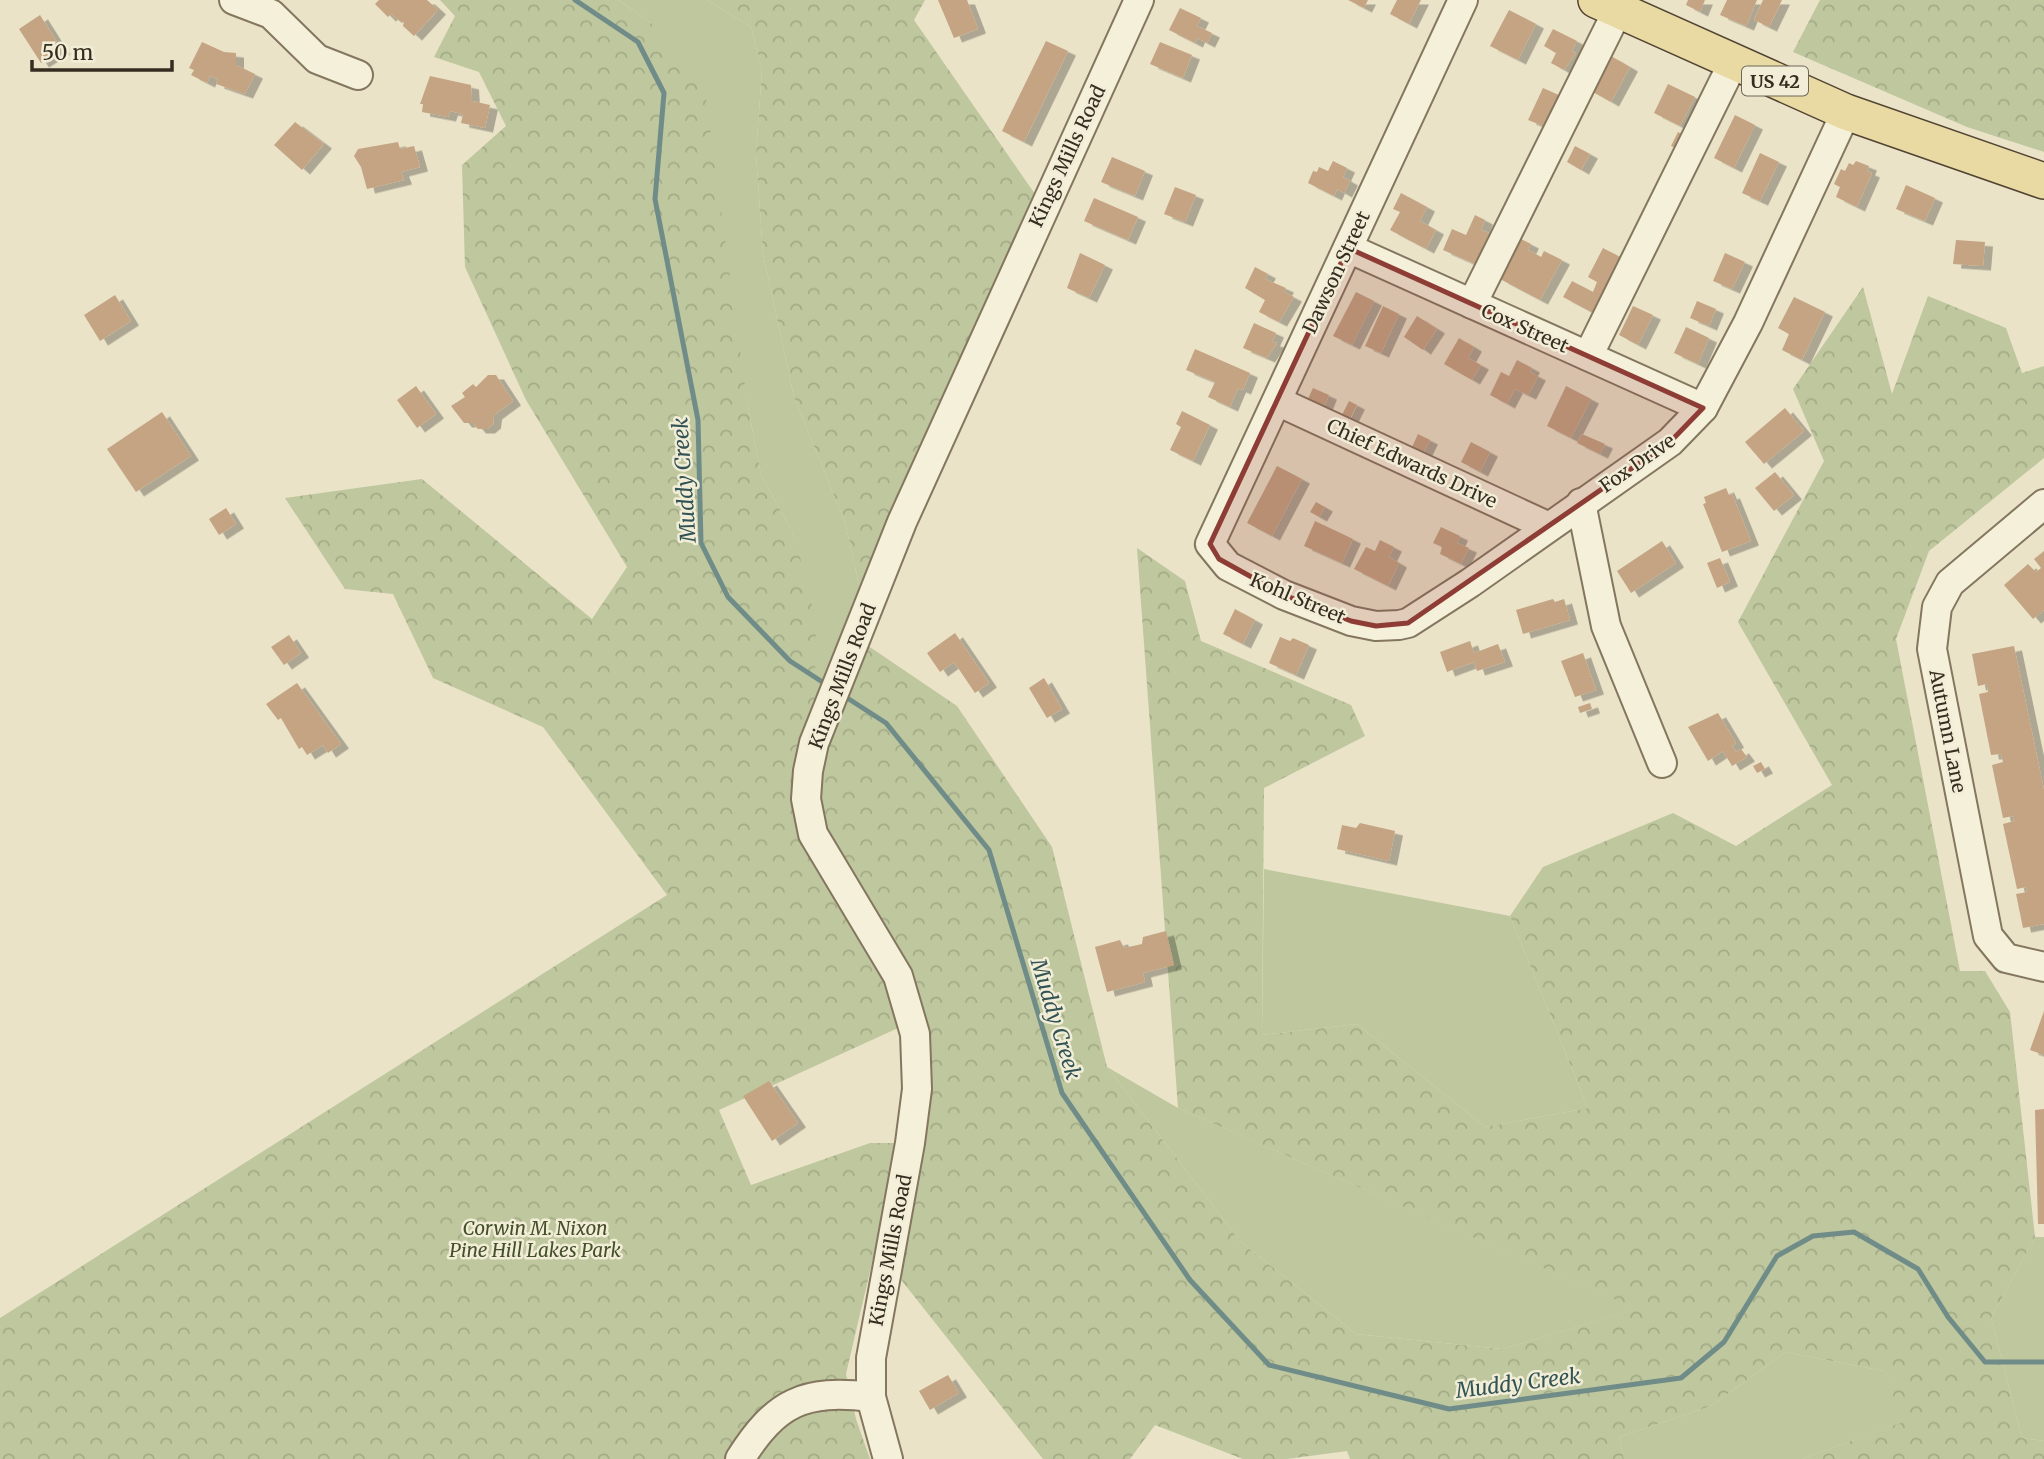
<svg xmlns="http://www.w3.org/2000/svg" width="2044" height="1459" font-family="Merriweather,serif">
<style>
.green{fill:#bec79d}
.forest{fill:url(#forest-crowns)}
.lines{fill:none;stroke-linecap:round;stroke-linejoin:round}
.stream{stroke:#708c88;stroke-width:5}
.building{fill:#c4a482;filter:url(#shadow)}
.minor-casing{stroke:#84765f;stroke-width:32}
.major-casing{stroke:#524432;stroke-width:38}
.minor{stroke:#f5f0da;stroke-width:28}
.major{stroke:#e9daa4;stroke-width:35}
.marked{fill:#8d3d35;fill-opacity:0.2;stroke:#8d3d35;stroke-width:5;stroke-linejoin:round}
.labels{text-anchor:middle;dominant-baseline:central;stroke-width:5;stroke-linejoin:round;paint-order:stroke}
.shield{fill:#f2edd7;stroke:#6e6758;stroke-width:2}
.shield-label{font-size:18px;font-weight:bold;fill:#362d21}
.street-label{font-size:19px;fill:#362d21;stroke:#f2edd7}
.park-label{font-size:19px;font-style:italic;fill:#43502a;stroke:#f2edd7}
.water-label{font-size:21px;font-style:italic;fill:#325354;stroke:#f2edd7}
</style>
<defs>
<pattern id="forest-crowns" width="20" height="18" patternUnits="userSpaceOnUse" patternTransform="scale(1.75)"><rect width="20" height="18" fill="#bec79d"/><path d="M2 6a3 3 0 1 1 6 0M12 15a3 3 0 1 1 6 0" fill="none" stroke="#a4ab87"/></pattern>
<filter id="shadow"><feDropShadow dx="8" dy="4.5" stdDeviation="0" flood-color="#0004"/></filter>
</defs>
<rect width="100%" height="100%" fill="#eae3c8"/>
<!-- green -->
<g class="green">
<polygon points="618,0 707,0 751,27 762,70 756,154 763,254 794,397 845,522 865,612 814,743 795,537 761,475 747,401 651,23"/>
<polygon points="1264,869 1510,916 1588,1108 1485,1127 1357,1024 1262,1035"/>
<polygon points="1107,1067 1178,1108 1638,1309 1502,1349 1356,1334 1240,1241"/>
<polygon points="2035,1237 2044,1237 2044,1441 2022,1438 1991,1318"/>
<polygon points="1785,1352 1884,1371 1904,1422 1802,1459 1624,1459 1619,1437 1711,1406"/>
</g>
<!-- forest -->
<g class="forest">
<polygon points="440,0 618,0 651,23 706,98 747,401 761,475 795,537 816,622 814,743 855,637 957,706 1052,847 1107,1067 1240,1241 1356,1334 1502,1349 1637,1309 1178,1108 1137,548 1185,581 1201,641 1351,705 1365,736 1264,788 1262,1035 1357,1024 1485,1127 1588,1108 1510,916 1543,867 1673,813 1736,846 1832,785 1738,622 1824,461 1793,389 1863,287 1892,394 1928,296 2006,328 2022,373 2044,366 2044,458 1929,551 1896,639 1960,971 1985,971 2010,1012 2035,1237 1991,1318 2022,1438 2044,1441 2044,1459 1802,1459 1903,1422 1884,1371 1785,1352 1711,1406 1619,1437 1624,1459 1350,1459 1347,1451 1287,1459 1243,1459 1155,1425 1130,1459 1043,1459 887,1262 910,1143 909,1023 719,1110 751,1185 870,1143 900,1143 846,1374 856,1419 870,1459 0,1459 0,1318 667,895 543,727 433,678 393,594 345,589 285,498 422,479 592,619 627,567 526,400 465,267 462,165 506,126 479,72 434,57 455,16"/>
<polygon points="707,0 925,0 914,20 1044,207 865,612 845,522 794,397 763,254 756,154 762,70 751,27"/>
<polygon points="1820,0 2044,0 2044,152 1967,127 1793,52"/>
</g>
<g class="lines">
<!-- stream -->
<g class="stream">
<polyline points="575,0 638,42 664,93 655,199 698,420 701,543 728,597 790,661 827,685"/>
<polyline points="841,694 886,723 989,850 1062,1093 1190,1280 1269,1365 1449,1409 1681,1378 1724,1342 1777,1256 1813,1236 1854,1232 1918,1269 1948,1317 1985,1362 2044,1362"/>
</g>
</g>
<!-- building -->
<g class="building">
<polygon points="379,0 427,0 438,10 414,36 403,26 404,21 402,23 391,14 388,17 375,4"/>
<polygon points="938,0 967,0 978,29 954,38"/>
<polygon points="1348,0 1368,0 1364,8"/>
<polygon points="1397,0 1421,0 1409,24 1390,14"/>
<polygon points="1688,0 1705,0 1700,12 1686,5"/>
<polygon points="1727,0 1757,0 1746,26 1720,15"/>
<polygon points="1763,0 1782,0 1769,27 1754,20"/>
<polygon points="1180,8 1201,18 1197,26 1212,33 1207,43 1197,38 1195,43 1169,30"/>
<polygon points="1509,10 1536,24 1518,60 1490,46"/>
<polygon points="40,15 62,50 41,63 19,29"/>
<polygon points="1553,29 1577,41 1572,51 1576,53 1564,70 1551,63 1556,53 1544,46"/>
<polygon points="1046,41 1068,51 1024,142 1002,131"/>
<polygon points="202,42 224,52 236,53 236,65 255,74 245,94 216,84 218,79 210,76 207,83 191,75 194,70 189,68"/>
<polygon points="1160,42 1192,55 1183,78 1150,64"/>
<polygon points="1611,56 1630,67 1611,102 1586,88 1600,76"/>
<polygon points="430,76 471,85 472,101 490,105 485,128 461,123 463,114 450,111 448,117 422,112 423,104 420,104"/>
<polygon points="1668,84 1695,97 1680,126 1654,113"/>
<polygon points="1543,88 1561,96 1556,131 1528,120"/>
<polygon points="1735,115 1755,125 1734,168 1714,158"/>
<polygon points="295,122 324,144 302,170 274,145"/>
<polygon points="1678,132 1687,137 1681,150 1671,146"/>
<polygon points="398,142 400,149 414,146 420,167 401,172 404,180 367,189 361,167 354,156 358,149"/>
<polygon points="1575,146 1590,154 1581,170 1567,162"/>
<polygon points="1760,153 1779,162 1760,201 1742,193"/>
<polygon points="1112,157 1145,171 1135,196 1101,182"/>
<polygon points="1333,161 1347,168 1343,177 1350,181 1344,193 1337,189 1334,196 1308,183 1313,171 1317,172 1319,167 1328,171"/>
<polygon points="1856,161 1869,166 1867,171 1872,173 1857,207 1836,197 1840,187 1834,184 1841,169 1845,171 1849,163 1853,165"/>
<polygon points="1906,185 1935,198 1925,221 1896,209"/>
<polygon points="1175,187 1196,195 1185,222 1164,214"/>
<polygon points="1401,193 1427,207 1420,221 1436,230 1426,249 1390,230 1400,212 1393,209"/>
<polygon points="1094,198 1138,217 1128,240 1084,221"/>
<polygon points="1475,215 1485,220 1481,230 1489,233 1475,264 1443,250 1452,229 1466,235"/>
<polygon points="1521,239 1531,244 1528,250 1541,257 1544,251 1562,260 1540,300 1500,279"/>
<polygon points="1956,240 1985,242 1983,266 1953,264"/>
<polygon points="1603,248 1624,259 1595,314 1563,297 1572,281 1593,292 1597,282 1588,277"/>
<polygon points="1080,253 1105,265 1089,298 1067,288"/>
<polygon points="1725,253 1745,262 1732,289 1713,281"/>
<polygon points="1255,267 1268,274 1265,279 1286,288 1284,292 1294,297 1279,322 1259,312 1265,300 1245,288"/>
<polygon points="1356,292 1374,301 1352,345 1333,336"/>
<polygon points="115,295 131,321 100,341 84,315"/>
<polygon points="1794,297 1825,312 1802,360 1782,350 1789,334 1778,328"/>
<polygon points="1697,301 1716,309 1709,326 1690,318"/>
<polygon points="1383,306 1399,314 1381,353 1365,346"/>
<polygon points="1633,306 1653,315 1638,345 1619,335"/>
<polygon points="1417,316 1437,329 1423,350 1404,337"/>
<polygon points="1254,323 1276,333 1272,342 1277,343 1267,358 1243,348"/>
<polygon points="1686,327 1709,338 1698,364 1674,353"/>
<polygon points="1459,338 1474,347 1468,358 1481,365 1472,380 1444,364"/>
<polygon points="1195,349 1250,373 1243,390 1238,388 1230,407 1208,397 1215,382 1186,370"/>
<polygon points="1517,360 1532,368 1530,372 1538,376 1528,395 1515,389 1507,404 1490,395 1501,372 1509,376"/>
<polygon points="488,375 496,375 513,401 494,415 493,424 487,429 478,429 473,423 464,423 451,406 465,397 462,393 473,384 476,387"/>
<polygon points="416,386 436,414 417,428 397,400"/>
<polygon points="1566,386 1591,399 1571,438 1547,426"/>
<polygon points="1313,388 1329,395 1323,410 1306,403"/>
<polygon points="1349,401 1357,405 1347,425 1339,421"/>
<polygon points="1785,408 1804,431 1764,464 1745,442"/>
<polygon points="1182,411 1210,425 1193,461 1170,450 1181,427 1176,424"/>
<polygon points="162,412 191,456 136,492 107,449"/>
<polygon points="1418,434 1430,440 1424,452 1412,447"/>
<polygon points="1582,434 1605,444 1600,454 1577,443"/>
<polygon points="1471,442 1490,452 1480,472 1461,462"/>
<polygon points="1277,466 1302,479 1272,536 1247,523"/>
<polygon points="1775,472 1794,495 1774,511 1755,488"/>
<polygon points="1726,488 1729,495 1732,494 1751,541 1722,552 1703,504 1706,503 1704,497"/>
<polygon points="1316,502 1325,507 1319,517 1310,512"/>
<polygon points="226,508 236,524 219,535 209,519"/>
<polygon points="1315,521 1353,539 1342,563 1304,546"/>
<polygon points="1441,527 1460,536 1457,543 1469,548 1461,564 1440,554 1442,547 1433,543"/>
<polygon points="1380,540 1394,547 1389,557 1399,563 1388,586 1354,569 1366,547 1375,551"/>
<polygon points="1662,541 1676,563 1631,593 1617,571"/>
<polygon points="2044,551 2044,610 2033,619 2004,585 2028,564 2036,572 2041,568 2034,559"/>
<polygon points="1720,558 1730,582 1717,588 1707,563"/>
<polygon points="1553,599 1555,602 1564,599 1570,620 1523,634 1516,610"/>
<polygon points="1235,609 1255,620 1243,644 1223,634"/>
<polygon points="955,633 989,683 975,693 954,662 940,672 927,653"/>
<polygon points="289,635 301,653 284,665 271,647"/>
<polygon points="1280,637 1290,641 1293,638 1309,645 1296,675 1269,663"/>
<polygon points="1470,641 1474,653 1498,644 1505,662 1477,671 1474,662 1447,672 1440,652"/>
<polygon points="2014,646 2044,790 2044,924 2023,928 2016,894 2027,892 2026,887 2017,889 2003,824 2014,821 2013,816 2003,818 1992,765 2003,762 2001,754 1991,755 1979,694 1988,692 1987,684 1978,686 1972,654"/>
<polygon points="1583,653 1596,690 1575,697 1561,661"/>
<polygon points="1044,678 1062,709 1047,718 1029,688"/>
<polygon points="297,683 341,744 328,753 323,745 307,755 302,747 299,749 281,718 278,720 266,704"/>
<polygon points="1590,703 1592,709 1580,713 1578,707"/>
<polygon points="1718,713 1736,743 1732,746 1736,752 1741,749 1747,757 1732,766 1723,751 1708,761 1688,727"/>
<polygon points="1761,762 1765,769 1757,773 1753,766"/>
<polygon points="1360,823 1395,831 1389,861 1337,849 1342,825 1356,828"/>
<polygon points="1166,931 1174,965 1143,973 1145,982 1107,992 1095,947 1120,940 1124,948 1142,944 1143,937"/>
<polygon points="2044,1011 2044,1055 2030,1050"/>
<polygon points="769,1081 798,1123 772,1141 743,1096"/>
<polygon points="2044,1109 2044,1224 2038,1224 2035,1110"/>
<polygon points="948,1375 959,1393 930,1410 919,1391"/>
</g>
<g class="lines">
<!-- minor casing -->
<g class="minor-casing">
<g id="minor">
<polyline points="234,0 271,14 317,59 358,75"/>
<polyline points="1463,0 1210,544 1228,566 1284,595 1351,621 1376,626 1399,625 1408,623 1470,583 1670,442 1703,408 1748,323 1846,112"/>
<polyline points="1348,248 1703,408"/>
<polyline points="1472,304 1618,10"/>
<polyline points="1588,356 1733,63"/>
<polyline points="1277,401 1547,526"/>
<polyline points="1581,503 1606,626 1662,763"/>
<polyline points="2044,504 1950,583 1937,607 1932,649 1988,936 2006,958 2044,967"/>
<path d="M740,1459C776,1402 804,1389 871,1397"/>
<polyline points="888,1459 871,1397 871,1358 910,1143 917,1089 915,1034 898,976 813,834 806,799 808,771 814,743 902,522 1139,0"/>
</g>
</g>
<!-- major casing -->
<g class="major-casing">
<polyline id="major" points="1596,0 1846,112 2044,181"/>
</g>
<!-- minor -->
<use href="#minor" class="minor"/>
<!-- major -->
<use href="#major" class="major"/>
</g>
<!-- marked area -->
<path class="marked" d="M1348,248L1703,408L1670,442L1408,623L1376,626L1351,621L1284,595L1219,559L1210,544Z"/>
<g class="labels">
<!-- shield labels -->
<rect class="shield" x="1742" y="66.5" width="66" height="29" rx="5"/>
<g class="shield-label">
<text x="1775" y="81">US 42</text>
</g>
<!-- street labels -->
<g class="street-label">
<text transform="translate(1067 156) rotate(-65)">Kings Mills Road</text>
<text transform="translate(1336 272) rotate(-65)">Dawson Street</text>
<text transform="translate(1525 328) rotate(24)">Cox Street</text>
<text transform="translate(1412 463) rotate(25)">Chief Edwards Drive</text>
<text transform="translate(1637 463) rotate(-35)">Fox Drive</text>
<text transform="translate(1298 598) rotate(23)">Kohl Street</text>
<text transform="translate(842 676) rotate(-69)">Kings Mills Road</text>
<text transform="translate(1948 731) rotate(79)">Autumn Lane</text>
<text transform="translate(890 1250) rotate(-79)">Kings Mills Road</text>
</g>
<!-- park labels -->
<g class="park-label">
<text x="535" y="1228">Corwin M. Nixon<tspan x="535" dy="22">Pine Hill Lakes Park</tspan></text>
</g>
<!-- water labels -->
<g class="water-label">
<text transform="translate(684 480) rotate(-94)">Muddy Creek</text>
<text transform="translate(1056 1019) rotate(73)">Muddy Creek</text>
<text transform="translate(1518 1383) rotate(-7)">Muddy Creek</text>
</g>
</g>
<!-- scale -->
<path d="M32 60v10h140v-10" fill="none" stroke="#362d21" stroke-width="3.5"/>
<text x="42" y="60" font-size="21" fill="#362d21" stroke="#f2edd7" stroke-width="5" paint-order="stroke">50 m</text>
</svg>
